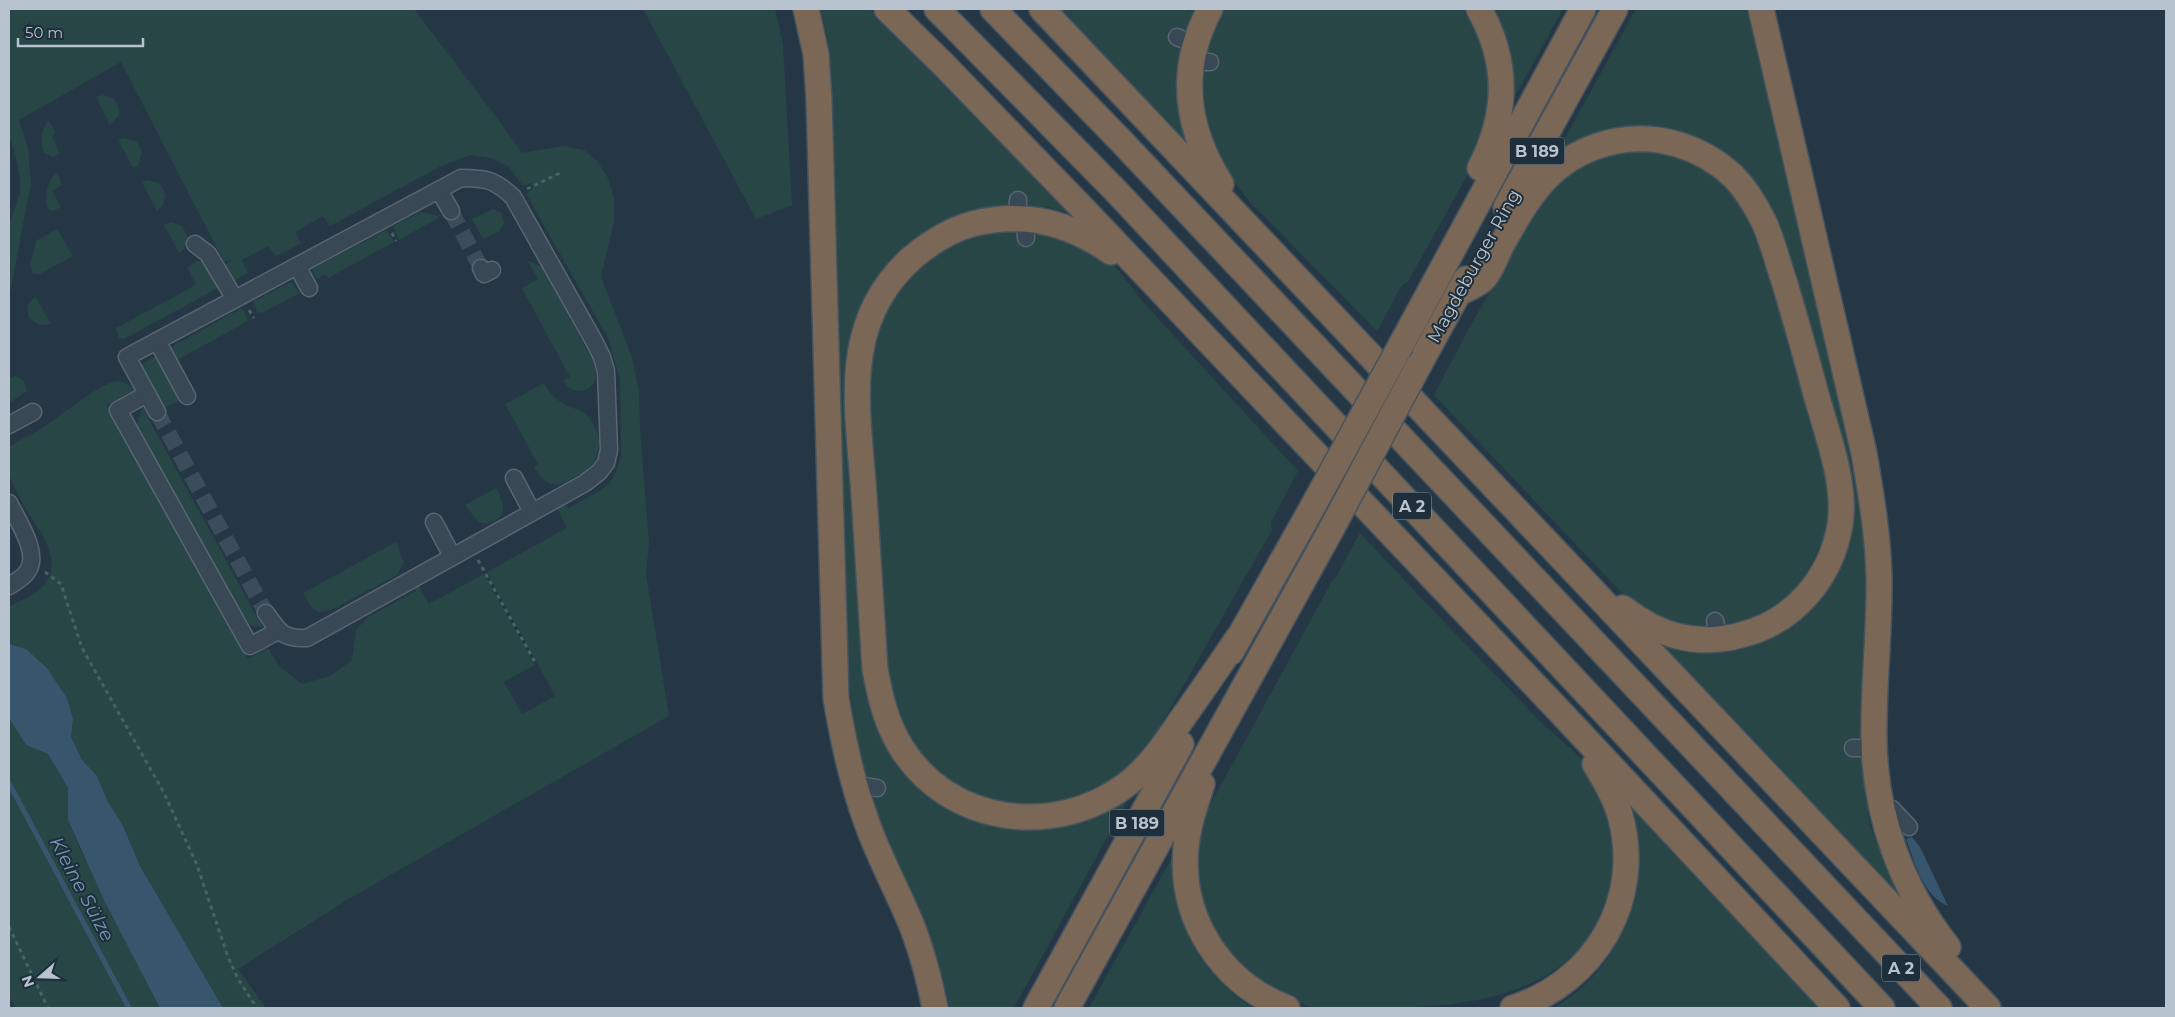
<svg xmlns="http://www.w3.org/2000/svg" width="2175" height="1017" font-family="Montserrat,sans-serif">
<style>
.green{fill:#274645}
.water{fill:#37566e}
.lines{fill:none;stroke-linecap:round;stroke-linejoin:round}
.stream{stroke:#37566e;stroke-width:5}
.minor-tunnel{stroke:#3b4c5a;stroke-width:16;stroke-dasharray:16 8;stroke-linecap:butt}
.minor-casing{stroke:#586672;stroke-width:19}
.highway-casing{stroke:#44535f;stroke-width:28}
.path{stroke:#476463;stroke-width:3;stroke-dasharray:4 4;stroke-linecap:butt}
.minor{stroke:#394855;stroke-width:16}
.highway{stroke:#7b6756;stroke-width:25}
.highway-bridge-casing{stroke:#44535f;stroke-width:28;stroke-linecap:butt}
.highway-bridge{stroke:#7b6756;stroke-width:25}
.labels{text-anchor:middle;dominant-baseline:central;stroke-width:4;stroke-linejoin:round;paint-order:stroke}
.shield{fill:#1e2e3a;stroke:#8996a2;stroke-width:1}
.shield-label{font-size:16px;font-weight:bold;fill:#b7c3ce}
.street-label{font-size:18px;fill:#b7c3ce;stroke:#1e2e3a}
.water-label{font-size:19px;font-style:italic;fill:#7498b4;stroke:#1e2e3a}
</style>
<rect width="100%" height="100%" fill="#253745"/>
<!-- green -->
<g class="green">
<path d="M9,9H414L500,122L522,153L563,146L584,150L597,161L607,176L614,197V222L601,277L632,357L639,392L640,429L649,543L646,574L669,716L347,900L238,969L266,1008H223L140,866L123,826L107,800L97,776L82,761L71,737L73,719L67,698L47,668L26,649L9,644V607C20,600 32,597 41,588C68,561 37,529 24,506C19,496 13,485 9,475C7,467 9,456 9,448C19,439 31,436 42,428C58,418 100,383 117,381C124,381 129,385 134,390L107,405L248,659L268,648L280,667L302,684L330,676L352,660L356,630L368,617L416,591L413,587L418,585L429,604L484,574L535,665L504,682L522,714L555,696L487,572L567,528L557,508L564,504L568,508L601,490L609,484L616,472L621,457L620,379L608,338L526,194L533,188L531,183L523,186L508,166L491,158L470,155L441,166L330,226L323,216L295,232L301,243L276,256L268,246L242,260L248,273L233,282L223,266L232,260L224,262L121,62L19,120L28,148L31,182L9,299V225L20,193V178L16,158L9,134Z"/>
<polygon points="643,9 775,9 783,44 792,205 756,219"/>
<path d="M820,9H870L1079,220L1066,212L1048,207L1014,205L974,210L935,225L917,237L896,254L881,272L862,305L850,341L846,374L852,513L864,671L959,812L1128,799L1014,1008H950C935,931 897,870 872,797C856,750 850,700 847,651L831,74L828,41Z"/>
<polygon points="1054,9 1198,9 1178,75 1179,108 1187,139 1183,142"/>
<polygon points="1222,9 1466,9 1476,25 1489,65 1489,110 1475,157 1465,179 1408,282 1402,285 1377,331 1249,201 1223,166 1206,130 1199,77 1215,22"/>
<polygon points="1491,9 1563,9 1513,100 1511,99"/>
<path d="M1636,9H1748L1852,449L1866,530L1867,591L1862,737L1865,789L1870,825L1897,893L1894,895L1647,636L1785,629L1810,611L1836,579L1848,545L1770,206C1726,129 1634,100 1559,152L1558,151Z"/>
<path d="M102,95C114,96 120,103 119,115L110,125L96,97Z"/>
<path d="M49,121L56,133L52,136L60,153L53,157L44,153C41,142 40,128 49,121Z"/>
<polygon points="125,138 137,142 142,152 139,164 133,168 118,140"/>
<path d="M1627,151C1657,152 1685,154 1710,172C1727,184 1740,201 1749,219C1766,252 1774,291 1784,327C1798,375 1815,424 1825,473C1827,489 1829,506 1827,522C1823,552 1791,606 1762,617C1737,628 1707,633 1680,627C1662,623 1636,604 1622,593L1434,395L1468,330L1543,198L1567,174L1594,159Z"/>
<path d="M57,173L62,185L52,191L61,207L53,211L48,209C44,199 47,179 57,173Z"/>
<polygon points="148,180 160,184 166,195 162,206 157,211 142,182"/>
<polygon points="493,209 502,213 504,223 499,231 483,239 472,219"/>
<polygon points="420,212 438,216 438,218 399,240 393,226"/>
<polygon points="171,222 182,226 188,237 184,249 179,253 164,225"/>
<polygon points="57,229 73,256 40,274 33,274 30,265 36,241"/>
<polygon points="387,230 394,242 328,278 325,274 317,279 312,269"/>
<polygon points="988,230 1051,232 1111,261 1144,303 1298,471 1271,522 1272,530 1158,730 1130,765 1112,780 1093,793 1054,805 1011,806 972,795 936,773 905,737 886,675 868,377 878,324 901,283 943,247"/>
<polygon points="197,261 203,261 220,287 124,339 119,338 116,328 196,285 187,267"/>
<path d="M528,262H532L542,267L595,365C602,388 578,401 563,381L570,377L522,288L538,279Z"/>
<polygon points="288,283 292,283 300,293 262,313 257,312 253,302"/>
<polygon points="35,296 51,324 39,325 29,318 27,306"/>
<polygon points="240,309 244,311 248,321 175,361 169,348"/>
<polygon points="159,354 183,399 164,408 142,366 142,364"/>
<polygon points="17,376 24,381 27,391 9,403 9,378"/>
<path d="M544,383C556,405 566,403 586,414C607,439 603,462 575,477C567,482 559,487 550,483C542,480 538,474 534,467L538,464L505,404Z"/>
<polygon points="143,406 148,418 263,628 244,624 136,426"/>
<path d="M496,488C499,494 503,501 503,508C503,521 488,526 478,522L465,505Z"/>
<path d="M1360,533C1418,595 1477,656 1536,717C1555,737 1584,755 1597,781C1601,789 1616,830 1617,838C1618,853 1612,887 1607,902C1564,1017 1425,1008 1318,1008C1227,991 1173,896 1208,809L1332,581L1336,577Z"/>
<polygon points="396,542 404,562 397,575 329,611 318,612 310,605 303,593"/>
<polygon points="9,718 26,745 48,754 68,788 68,820 79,846 160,1008 16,1008 9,996"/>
<path d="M1632,806L1821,1008H1553C1620,973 1658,878 1629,808Z"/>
<path d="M1176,850C1177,868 1176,886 1179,904C1185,946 1218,987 1253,1008H1089Z"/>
</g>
<!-- water -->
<g class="water">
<polygon points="9,644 26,649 47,668 67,698 73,719 71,737 82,760 97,776 107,800 123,826 140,866 223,1008 160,1008 105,902 68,820 68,788 48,754 26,745 9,718"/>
<path d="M1912,837L1920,847L1948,906C1923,896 1915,862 1906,839Z"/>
</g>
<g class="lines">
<!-- stream -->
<polyline class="stream" points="9,783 129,1008"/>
<!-- minor-tunnel -->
<g class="minor-tunnel">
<polyline points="451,211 481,268"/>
<polyline points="157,412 266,613"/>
</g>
<!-- minor casing -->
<g class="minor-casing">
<g id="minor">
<polyline points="1177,37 1196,45"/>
<polyline points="1192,62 1210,62"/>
<polyline points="439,190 451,211"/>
<polyline points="1017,218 1018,200"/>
<polyline points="1025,218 1026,238"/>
<polyline points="195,244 208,254 235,299"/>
<polyline points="297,266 309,288"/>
<polyline points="481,268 484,274 492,270"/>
<polyline points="157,341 187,396"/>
<polyline points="147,394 118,410 250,646 278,631"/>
<path d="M157,412L127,357L461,178C487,178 495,180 513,197L594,341L602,357L606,371L609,450L606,463L599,472L585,483L307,638C283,639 279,632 266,613"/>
<polyline points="9,425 33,412"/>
<polyline points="514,478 532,512"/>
<path d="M9,503C17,520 41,554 27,572C23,578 15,582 9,586"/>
<polyline points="434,522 452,556"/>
<polyline points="1715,621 1719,639"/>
<polyline points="1853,748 1875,748"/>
<polyline points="854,784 877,788"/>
<polyline points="1885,821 1892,809 1909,827"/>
</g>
</g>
<!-- highway casing -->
<g class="highway-casing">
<g id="highway">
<path d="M806,9L816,54L819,99L836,698C843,741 852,782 867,823C880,860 900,895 914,931C923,956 930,982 935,1008"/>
<polyline points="887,9 943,64 1089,215 1565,717 1837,1008"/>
<polyline points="937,9 1115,190 1882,1008"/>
<polyline points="993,9 1122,142 1939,1008"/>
<polyline points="1042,9 1988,1008"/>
<path d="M1210,9C1178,69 1185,127 1221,184"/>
<path d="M1479,9C1509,62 1508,114 1480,168"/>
<path d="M1761,9L1864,453C1871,494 1878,535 1879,577C1880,631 1873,686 1874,740C1875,815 1901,888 1948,947"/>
<polyline points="1506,207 1615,9"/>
<path d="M1111,252C1069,222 1023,211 972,224C950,230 931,242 913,257C839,322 858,408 864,495C868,553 871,611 875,669C880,696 886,723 901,747C949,825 1055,838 1126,785C1150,767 1166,742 1182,719C1201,692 1220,665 1238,638"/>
<path d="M1459,293C1466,289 1475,286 1481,281C1490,274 1496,256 1501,246C1530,194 1553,154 1616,141C1658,133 1702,147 1733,176C1746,189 1756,206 1764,222C1773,242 1778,264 1785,284C1795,318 1805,352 1814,387C1825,429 1847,482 1840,525C1831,578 1794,622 1741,635C1696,647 1659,636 1623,608"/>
<polyline points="1401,345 1583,9"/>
<polyline points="1419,365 1466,279"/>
<polyline points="1231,652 1312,508"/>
<path d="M1202,784C1195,805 1188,826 1186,847C1179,918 1221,983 1287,1008"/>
<polyline points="1036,1008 1181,744"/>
<polyline points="1067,1008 1332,528"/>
<path d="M1513,1008C1595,982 1644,900 1620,815C1615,797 1605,780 1595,764"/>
</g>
</g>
<!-- path -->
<g class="path">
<polyline points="527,189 562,172"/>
<polyline points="392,233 396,241"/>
<polyline points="249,310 254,318"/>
<polyline points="478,560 536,664"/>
<polyline points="45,572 61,584 82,648 164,793 197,865 228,957 238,979 257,1008"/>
<polyline points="9,927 48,1008"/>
</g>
<!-- minor -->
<use href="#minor" class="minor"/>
<!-- highway -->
<use href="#highway" class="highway"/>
<!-- highway-bridge casing -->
<g class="highway-bridge-casing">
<g id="highway-bridge">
<polyline points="1312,508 1401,345"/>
<polyline points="1332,528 1419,365"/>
</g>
</g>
<!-- highway-bridge -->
<use href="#highway-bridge" class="highway-bridge"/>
</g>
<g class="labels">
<!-- shield labels -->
<g class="shield">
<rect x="1509.5" y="137.5" width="55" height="27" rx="4"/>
<rect x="1393" y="492.5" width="38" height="27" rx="4"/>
<rect x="1109.5" y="809.5" width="55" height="27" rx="4"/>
<rect x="1882" y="954.5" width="38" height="27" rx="4"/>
</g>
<g class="shield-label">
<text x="1537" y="151">B 189</text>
<text x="1412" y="506">A 2</text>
<text x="1137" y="823">B 189</text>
<text x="1901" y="968">A 2</text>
</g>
<!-- street labels -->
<g class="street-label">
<text transform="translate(1474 266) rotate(-61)">Magdeburger Ring</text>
</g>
<!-- water labels -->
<g class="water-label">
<text transform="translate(82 889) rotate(62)">Kleine Sülze</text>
</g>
</g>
<!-- border -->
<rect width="2175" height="1017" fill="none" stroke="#b7c3ce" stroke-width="20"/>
<!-- north arrow -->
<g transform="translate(40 977) rotate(250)" stroke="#1e2e3a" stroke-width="4" paint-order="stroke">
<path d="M0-4L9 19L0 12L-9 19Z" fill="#b7c3ce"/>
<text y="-8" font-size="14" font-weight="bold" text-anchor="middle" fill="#b7c3ce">N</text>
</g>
<!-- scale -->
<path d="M18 38v8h125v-8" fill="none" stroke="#b7c3ce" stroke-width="2.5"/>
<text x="25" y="38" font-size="15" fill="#b7c3ce" stroke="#1e2e3a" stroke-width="4" paint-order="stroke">50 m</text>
</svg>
